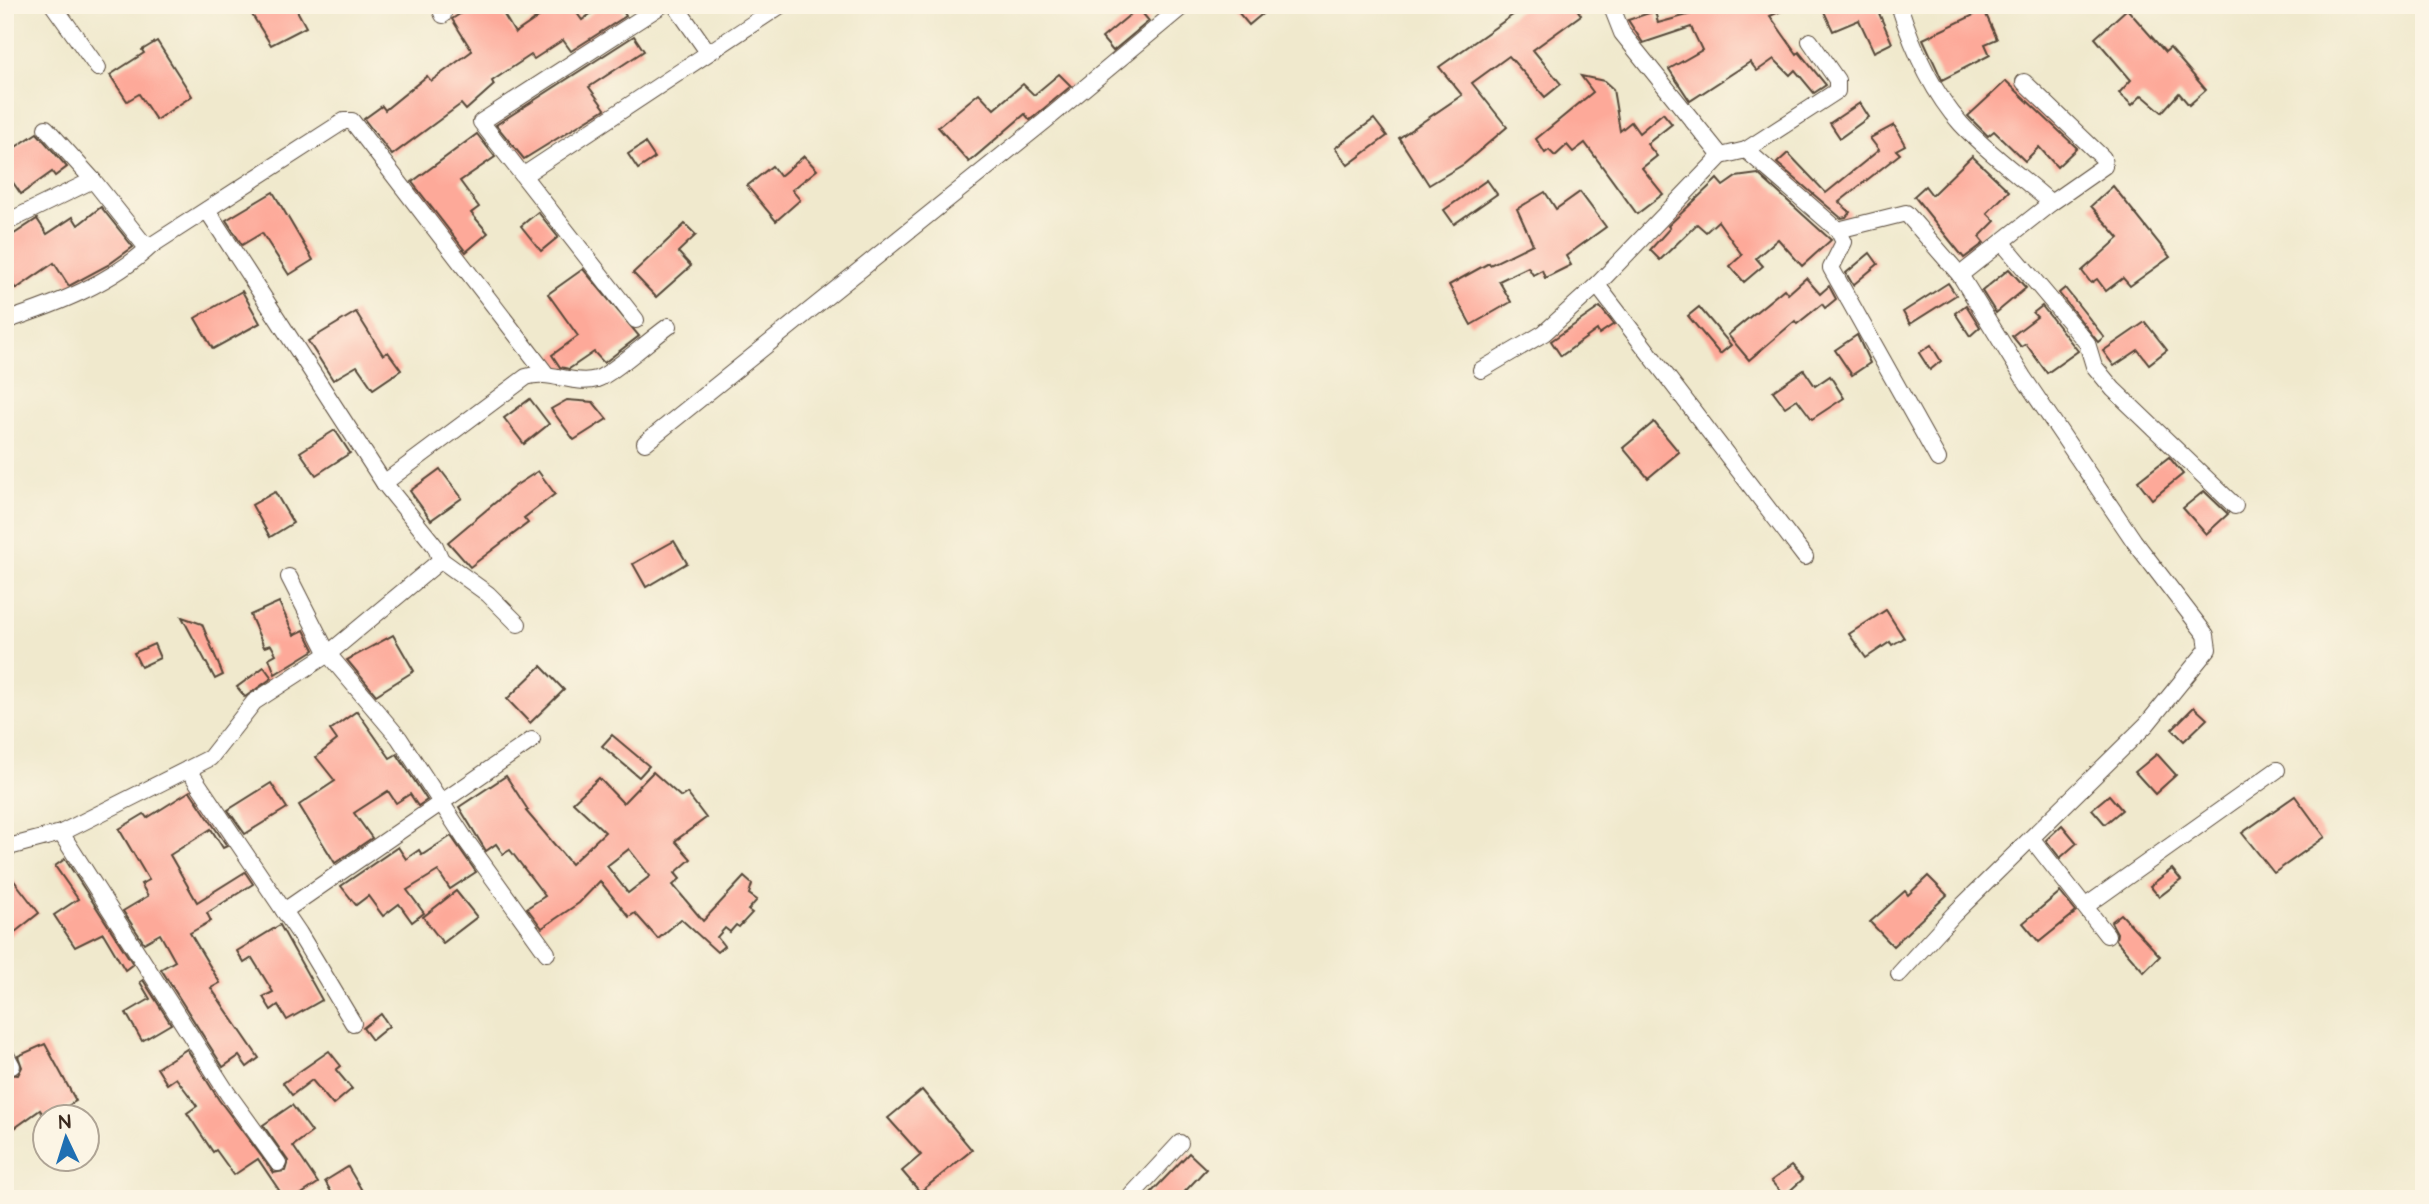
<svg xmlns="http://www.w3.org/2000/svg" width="2429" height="1204" font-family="'Architects Daughter',sans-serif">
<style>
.building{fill:#fda999;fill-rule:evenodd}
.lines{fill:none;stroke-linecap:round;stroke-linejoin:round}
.minor-casing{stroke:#564738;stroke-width:18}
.minor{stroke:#fff;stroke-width:16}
</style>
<rect width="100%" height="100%" fill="#fcf5e5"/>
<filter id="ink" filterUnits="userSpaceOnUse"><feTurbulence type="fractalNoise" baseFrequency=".0143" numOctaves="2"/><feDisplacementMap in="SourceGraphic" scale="14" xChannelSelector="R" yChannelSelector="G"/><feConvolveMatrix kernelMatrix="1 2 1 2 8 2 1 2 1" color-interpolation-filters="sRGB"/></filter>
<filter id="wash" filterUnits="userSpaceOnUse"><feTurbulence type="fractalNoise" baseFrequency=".00686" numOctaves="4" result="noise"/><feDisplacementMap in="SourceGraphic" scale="28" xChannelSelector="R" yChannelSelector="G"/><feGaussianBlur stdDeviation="1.57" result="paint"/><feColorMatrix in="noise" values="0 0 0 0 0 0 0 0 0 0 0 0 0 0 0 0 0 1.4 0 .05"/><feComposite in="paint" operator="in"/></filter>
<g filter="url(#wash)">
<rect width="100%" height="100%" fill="#f0e9cd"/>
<g id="blocks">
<!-- building -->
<g class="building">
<polygon points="246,5 294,5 306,27 271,45"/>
<polygon points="474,5 498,5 515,33 556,5 571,5 582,20 603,5 619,5 626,16 571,51 563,40 534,59 531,55 492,81 494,85 466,110 461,104 392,155 364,119 382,106 385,110 427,76 431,81 472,51 452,19"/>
<polygon points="1232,5 1273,5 1249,25"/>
<polygon points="1527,5 1574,5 1581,15 1533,50 1561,84 1545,97 1509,56 1472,83 1507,127 1464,164 1429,185 1399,138 1462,95 1439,67"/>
<polygon points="1724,5 1795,5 1770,16 1797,54 1799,52 1826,85 1814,93 1795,70 1790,75 1774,59 1757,71 1750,62 1690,101 1669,69 1702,50 1691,27 1643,43 1628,20 1655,11 1658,23"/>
<polygon points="1821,5 1889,5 1878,11 1892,43 1874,52 1859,20 1833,31"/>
<polygon points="1138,8 1149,21 1113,51 1102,38"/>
<polygon points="2127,9 2165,52 2170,48 2206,90 2189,105 2179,93 2162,112 2142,95 2132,105 2119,93 2131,80 2095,38"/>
<polygon points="1984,10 1997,39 1985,44 1990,55 1942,80 1923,39"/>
<polygon points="634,36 644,51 589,87 605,109 524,159 496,125"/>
<polygon points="157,41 192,96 156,120 139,94 127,101 110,75 144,53 142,50"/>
<polygon points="1059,74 1071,86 1030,120 1025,114 969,162 938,127 979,93 994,109 1023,84 1034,95"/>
<polygon points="1581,76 1604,81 1613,89 1620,131 1631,122 1639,133 1663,113 1672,124 1647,144 1657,156 1642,168 1663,194 1637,214 1585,143 1573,152 1567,145 1555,156 1549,150 1545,153 1536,139 1593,92"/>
<polygon points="2006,81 2077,148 2057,167 2039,147 2025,161 1994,131 1988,136 1968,116"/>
<polygon points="1860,103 1869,117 1840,138 1830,123"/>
<polygon points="1374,119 1387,136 1348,165 1335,148"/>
<polygon points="1894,125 1905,145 1896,150 1900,154 1839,202 1850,212 1846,217 1841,218 1777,163 1788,153 1826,193 1879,150 1870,138"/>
<polygon points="37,133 67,167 55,176 52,172 21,194 5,171 5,154"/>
<polygon points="477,134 495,157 460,181 479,207 471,213 488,233 466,252 412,182"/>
<polygon points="645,143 655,158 638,169 628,154"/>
<polygon points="804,156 817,170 792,190 800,200 776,221 747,186 772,166 780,176"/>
<polygon points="1972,156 2009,191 1987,213 1995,221 1979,237 1984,243 1964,258 1914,196 1925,186 1932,195"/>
<polygon points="1758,174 1831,240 1802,266 1778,239 1756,258 1763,266 1744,282 1730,266 1742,255 1718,221 1706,232 1697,224 1660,260 1650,250 1670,228 1668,226 1717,179 1723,186 1736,177"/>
<polygon points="1487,180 1497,194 1454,224 1444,210"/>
<polygon points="2113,186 2170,257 2130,286 2123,278 2106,291 2097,279 2091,283 2082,271 2119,238 2091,206"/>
<polygon points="273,192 313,260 289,275 262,233 242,245 226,220"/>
<polygon points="1545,192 1556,209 1580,192 1606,227 1566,256 1571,265 1545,278 1542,270 1533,275 1528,267 1499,281 1511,302 1471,325 1449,285 1489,263 1490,265 1533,244 1517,209"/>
<polygon points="101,207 133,247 108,265 69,286 54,263 16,289 5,273 5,240 37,219 47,234 73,217 78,225"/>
<polygon points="538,212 558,237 541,251 521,226"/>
<polygon points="685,224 696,235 678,252 691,266 656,297 633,273"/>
<polygon points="1870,253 1878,264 1853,285 1846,273"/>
<polygon points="583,269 639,336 604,363 594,352 569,369 560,367 552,355 578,336 548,294"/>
<polygon points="2009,269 2026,288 1996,313 1982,291"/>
<polygon points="1806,278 1820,294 1829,286 1836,299 1825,308 1822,304 1797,324 1795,321 1749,360 1728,335 1784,289 1788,294"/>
<polygon points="1948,283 1956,295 1910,324 1903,312"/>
<polygon points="2065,288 2104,337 2098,342 2059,293"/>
<polygon points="242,291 260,323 213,349 195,318"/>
<polygon points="1966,305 1980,327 1970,336 1955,313"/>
<polygon points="2042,306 2078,351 2047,373 2026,344 2021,347 2012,336 2037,317 2033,313"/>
<polygon points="1600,307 1614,324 1599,334 1597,330 1561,356 1551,341"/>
<polygon points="1699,307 1731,345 1720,354 1688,316"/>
<polygon points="356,312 383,355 388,352 401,370 373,389 357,366 333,380 308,341"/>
<polygon points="2145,322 2167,350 2149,364 2138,350 2114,366 2103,351"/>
<polygon points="1857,335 1870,363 1852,375 1835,350"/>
<polygon points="1931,345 1941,361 1930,370 1919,353"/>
<polygon points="1804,370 1815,386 1830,376 1844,398 1812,419 1797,399 1785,407 1773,391"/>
<polygon points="530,399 549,424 524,444 504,418"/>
<polygon points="567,400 593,402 607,419 574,440 551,409"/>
<polygon points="1654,422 1679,452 1648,478 1623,448"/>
<polygon points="335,430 350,453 316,475 300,452"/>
<polygon points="2169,457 2183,474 2152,499 2138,481"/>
<polygon points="440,469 462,498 431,520 410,491"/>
<polygon points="538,471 555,494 524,518 528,523 470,567 448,542 515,486"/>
<polygon points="2204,491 2228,514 2206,534 2183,508"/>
<polygon points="275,492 293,523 270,537 252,505"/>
<polygon points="674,541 687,563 646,587 633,564"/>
<polygon points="279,602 294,635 304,630 314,650 275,674 269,658 276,654 271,645 264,647 250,615"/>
<polygon points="1886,610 1904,638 1892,645 1890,642 1866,658 1849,634"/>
<polygon points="182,617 202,624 223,675 215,679"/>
<polygon points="393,635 414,671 376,695 347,660"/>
<polygon points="154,644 160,658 141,667 134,653"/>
<polygon points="541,666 564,690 530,723 507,699"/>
<polygon points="264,667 272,678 245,697 237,687"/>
<polygon points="2194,707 2207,719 2184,741 2172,729"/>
<polygon points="357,711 390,758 397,754 427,800 418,806 410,794 396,803 388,791 354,813 372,838 335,863 299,805 335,781 316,757 337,740 330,730"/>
<polygon points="612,735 649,766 639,777 602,746"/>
<polygon points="2157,754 2176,775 2155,794 2135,772"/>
<path d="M653,772L681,797L687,793L706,818L675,841L691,859L675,873L680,879L673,885L703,921L744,877L752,884L749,894L757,900L748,910L752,913L739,927L736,925L730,932L725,928L717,937L724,946L717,952L681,919L658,939L635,913L629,917L600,881L579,903L542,928L527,908L545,896L510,850L503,854L496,844L486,851L459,807L506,776L528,810L526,811L571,864L605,832L573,802L599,778L623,803ZM629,849L650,876L628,893L607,866Z"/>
<polygon points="271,783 287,808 245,834 228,810"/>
<polygon points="190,791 227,846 223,848 211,829 170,855 197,902 245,872 253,884 207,913 211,921 190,933 220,983 211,988 259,1058 247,1067 239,1056 223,1067 161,969 175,961 160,934 144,943 123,911 148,896 141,884 149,880 119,829 144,814 147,818"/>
<polygon points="2109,795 2122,810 2105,824 2092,809"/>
<polygon points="2295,796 2325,837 2274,873 2242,833"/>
<polygon points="2062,825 2077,843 2060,858 2046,840"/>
<polygon points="451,836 476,872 450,889 438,871 407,890 424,913 412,922 399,904 383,916 368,896 356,905 341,886 398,847 406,859 419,850 422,855"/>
<polygon points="65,859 133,964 125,970 103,933 75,947 54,915 78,899 55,866"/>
<polygon points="5,869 39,913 5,940"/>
<polygon points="2172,869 2181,880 2159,897 2150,886"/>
<polygon points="1928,876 1947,895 1893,946 1870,922 1905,891 1908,895"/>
<polygon points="456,891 477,917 443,943 423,917"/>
<polygon points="2060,892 2076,912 2039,942 2023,923"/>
<polygon points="2121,914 2160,956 2144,972 2116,940 2117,933 2111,922"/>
<polygon points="280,925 322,1000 287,1020 278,1005 271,1010 263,997 273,992 252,958 244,963 237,951"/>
<polygon points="143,980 171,1024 142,1041 126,1013 150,999 140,982"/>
<polygon points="381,1014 389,1026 372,1040 363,1028"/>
<polygon points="45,1044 76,1101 46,1119 40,1110 5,1135 5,1074 18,1075 22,1067 18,1056"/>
<polygon points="187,1049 219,1100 274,1173 285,1171 288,1161 263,1125 292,1105 312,1132 293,1146 318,1183 294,1199 285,1199 258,1159 234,1175 216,1150 213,1152 187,1113 197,1106 176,1078 167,1084 157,1068"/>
<polygon points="329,1051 341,1066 336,1070 352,1089 333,1105 312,1080 292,1095 283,1083"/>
<polygon points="922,1090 972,1150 920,1192 902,1171 921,1155 888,1118"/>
<polygon points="1189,1153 1206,1169 1178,1199 1145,1199"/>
<polygon points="1791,1166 1803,1179 1784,1196 1771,1181"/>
<polygon points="348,1167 367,1199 335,1199 325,1181"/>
</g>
</g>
</g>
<g filter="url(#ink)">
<use href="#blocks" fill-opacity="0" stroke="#564738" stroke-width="2"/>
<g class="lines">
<!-- minor casing -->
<g class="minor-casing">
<g id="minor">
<polyline points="53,5 98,68"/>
<polyline points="439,5 443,15"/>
<polyline points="675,5 708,52"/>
<polyline points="1611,5 1622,33 1721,156"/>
<path d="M1899,5C1912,46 1932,92 1961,124C1988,153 2022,177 2051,203"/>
<polyline points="46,128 93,180 143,243 152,245 344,121 352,121 547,375"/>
<polyline points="1746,150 1837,91 1837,80 1810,41"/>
<polyline points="524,175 781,5"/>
<polyline points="5,223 93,180"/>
<polyline points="1838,230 1844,242 1831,268 1938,459"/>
<polyline points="2002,242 2087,343 2094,366 2113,389 2235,506"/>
<polyline points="1960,275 2051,203 2104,166 2103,158 2024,82"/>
<polyline points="1597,285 1805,557"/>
<polyline points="636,320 481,122 662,5"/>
<path d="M5,321C57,304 112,283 152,245"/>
<polyline points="1481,370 1544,333 1597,285 1721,156 1746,150 1838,230 1906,213 1960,275 2023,377 2134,541 2206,635 2208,649 2147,724 1954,914 1899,974"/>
<polyline points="645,443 1045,121 1184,5"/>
<path d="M384,483L526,377C549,369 573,386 597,379C612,374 653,337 669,326"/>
<polyline points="441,560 488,594 518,624"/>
<polyline points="289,577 328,654 399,738 465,839 547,953"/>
<polyline points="188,769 299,933 353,1023"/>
<polyline points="61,833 228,1094 278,1163"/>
<polyline points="2032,839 2107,935"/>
<polyline points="5,848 61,833 210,758 254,702 328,654 441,560 435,546 384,483 207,210"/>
<polyline points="2086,906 2277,770"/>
<polyline points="284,911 532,740"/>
<polyline points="5,1053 12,1066"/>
<polyline points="1128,1199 1180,1143"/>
</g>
</g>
<!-- minor -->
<use href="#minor" class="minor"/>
</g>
</g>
<!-- margin -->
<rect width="2429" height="1204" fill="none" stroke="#fcf5e5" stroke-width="28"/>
<!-- north arrow -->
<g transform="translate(66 1138) rotate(356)"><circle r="33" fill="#fcf5e5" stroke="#afa495" stroke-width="2"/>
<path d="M0-5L12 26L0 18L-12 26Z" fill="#1f6fb2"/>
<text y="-10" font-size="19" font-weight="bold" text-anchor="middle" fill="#3b2a1e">N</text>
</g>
</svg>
